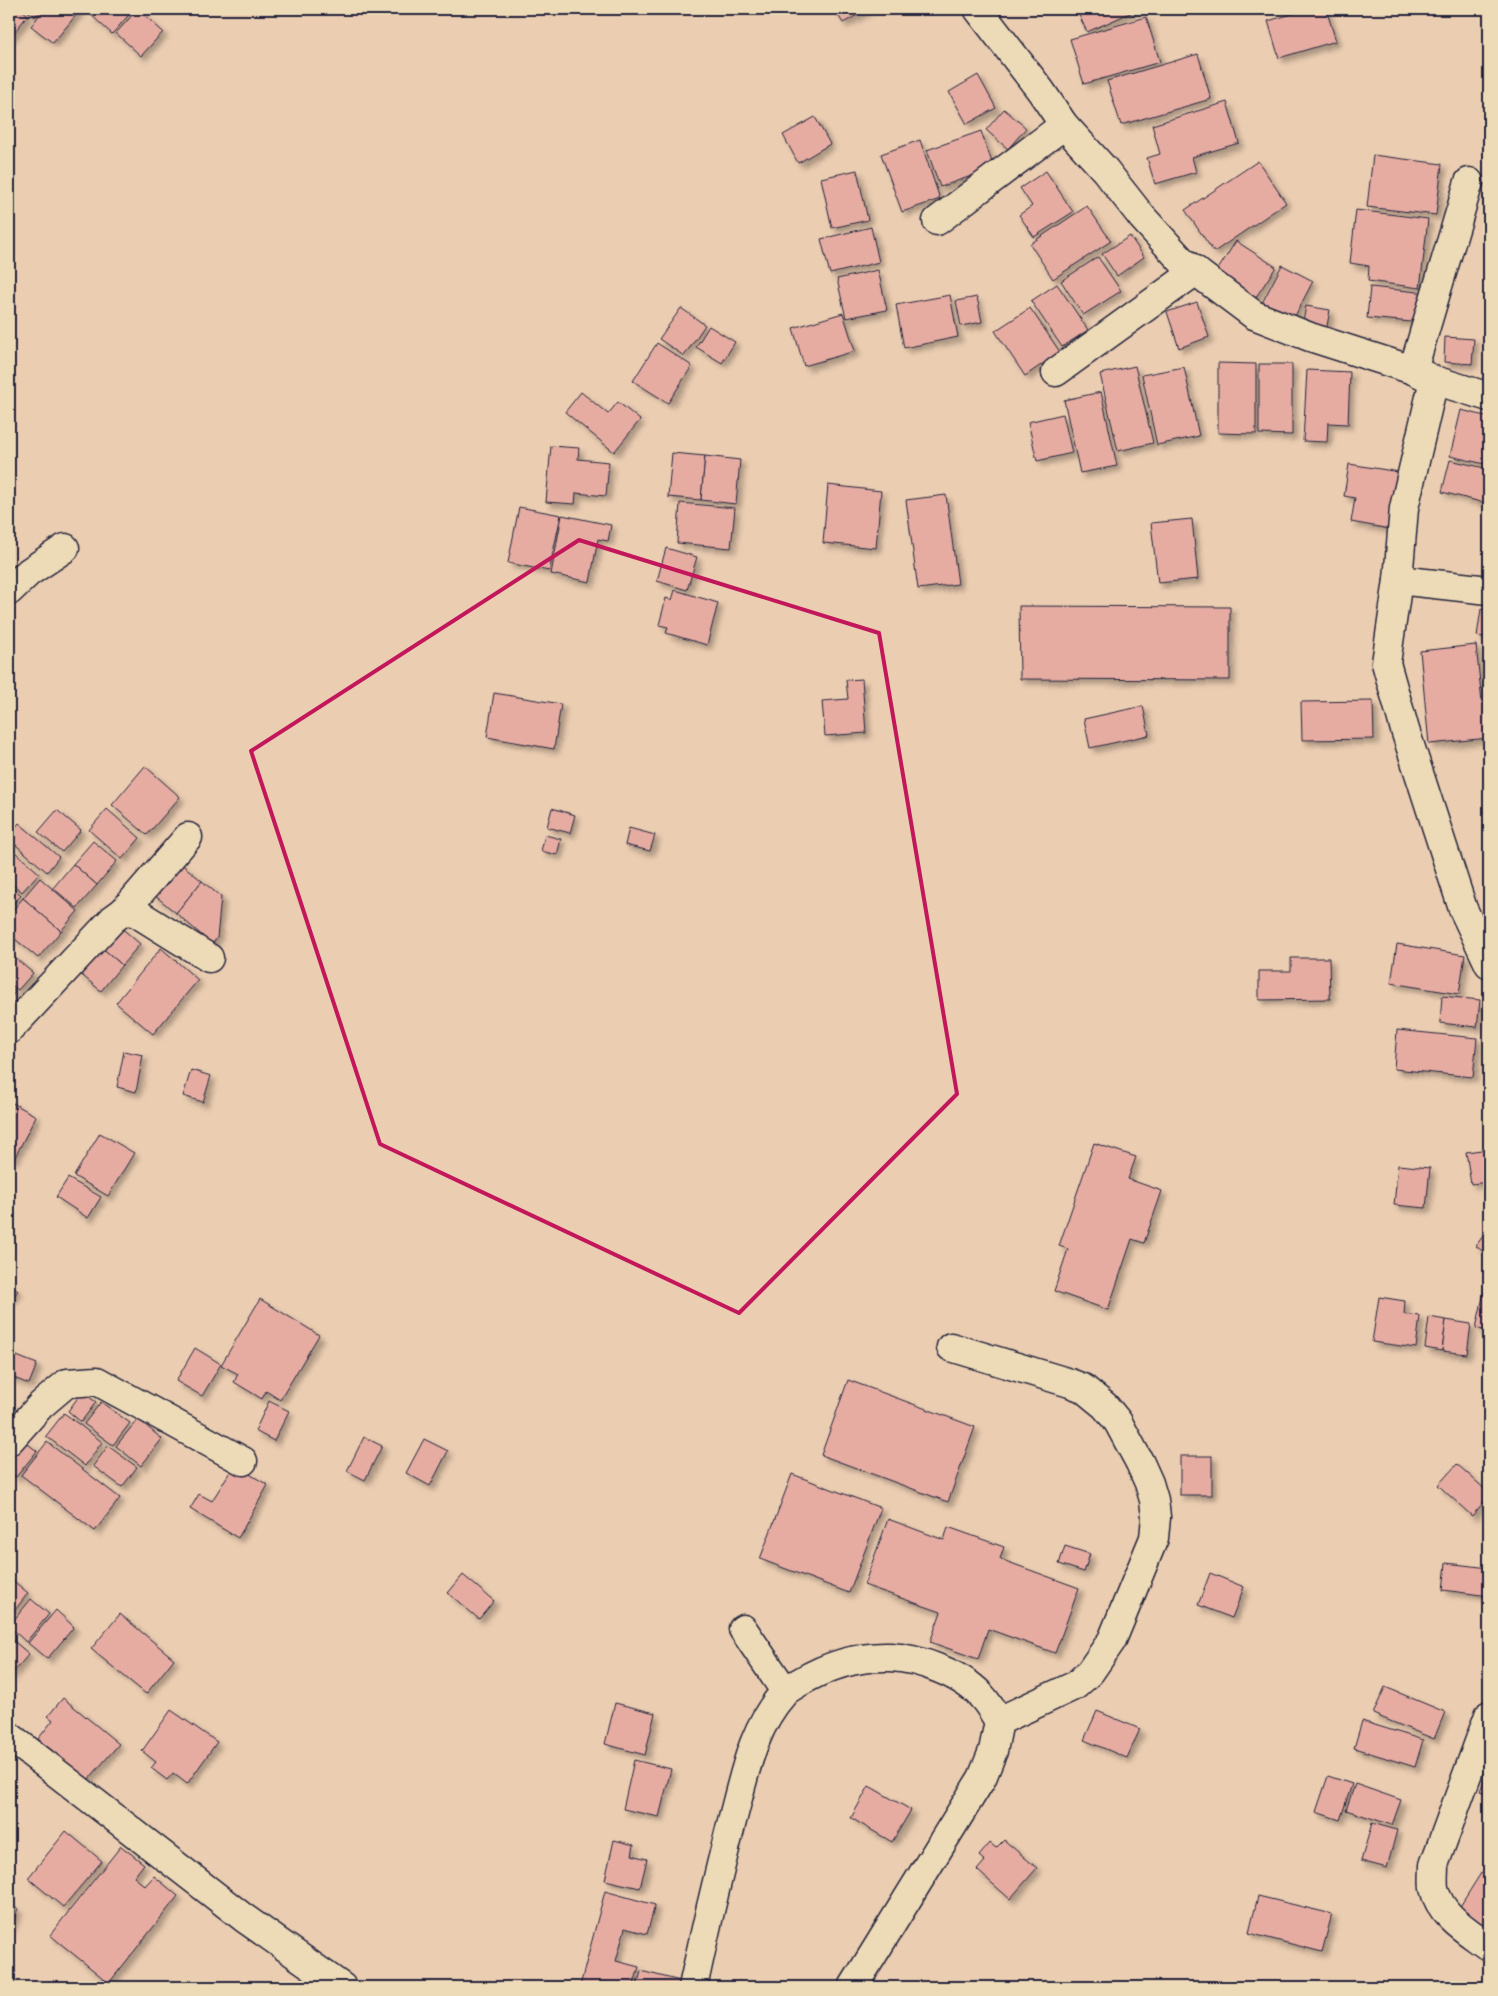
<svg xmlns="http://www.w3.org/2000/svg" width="1498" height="1996" font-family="'Comic Neue',sans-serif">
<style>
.building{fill:#e6aca2;stroke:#22223b;filter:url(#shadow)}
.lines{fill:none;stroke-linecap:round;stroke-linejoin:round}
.minor-casing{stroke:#22223b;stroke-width:31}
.minor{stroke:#eddbb8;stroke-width:28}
.marked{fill:none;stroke:#c2185b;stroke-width:4;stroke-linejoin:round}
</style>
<defs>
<filter id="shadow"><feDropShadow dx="4.5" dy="4.5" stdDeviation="2.5" flood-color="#0004"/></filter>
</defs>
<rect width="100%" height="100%" fill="#ebcdb1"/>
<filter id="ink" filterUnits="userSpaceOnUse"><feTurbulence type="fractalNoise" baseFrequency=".02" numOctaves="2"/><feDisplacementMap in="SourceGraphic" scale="10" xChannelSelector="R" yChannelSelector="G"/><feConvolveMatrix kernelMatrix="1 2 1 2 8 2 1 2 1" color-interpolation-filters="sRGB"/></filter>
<g filter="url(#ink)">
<!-- building -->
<g class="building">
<polygon points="9,9 21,9 28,15 9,39"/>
<polygon points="25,9 42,9 35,17"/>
<polygon points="44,9 81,9 53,43 31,26"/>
<polygon points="96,9 134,9 112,34 91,15"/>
<polygon points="138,9 163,32 141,56 116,33"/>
<polygon points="834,9 868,9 843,23"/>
<polygon points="1076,9 1139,9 1087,32"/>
<polygon points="1309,9 1326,9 1336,41 1279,58 1268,21"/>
<polygon points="1146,17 1160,62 1084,84 1070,39"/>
<polygon points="1198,54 1211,99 1121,125 1107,81"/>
<polygon points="978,75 996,108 967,124 949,92"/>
<polygon points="1227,102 1239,143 1192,157 1196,172 1155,184 1147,158 1160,154 1152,125"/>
<polygon points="1004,109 1026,128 1008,149 986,130"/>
<polygon points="815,117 830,144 798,163 783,135"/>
<polygon points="981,131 994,168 940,187 927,150"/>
<polygon points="920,140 940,199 902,212 881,154"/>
<polygon points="1373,155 1442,164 1436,215 1367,207"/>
<polygon points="1258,161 1286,203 1214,252 1185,210"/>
<polygon points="857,170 868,220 832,228 821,178"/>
<polygon points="1046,171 1073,212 1034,237 1019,215 1032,206 1020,188"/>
<polygon points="1087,206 1111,241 1053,279 1030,244"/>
<polygon points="1356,210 1428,219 1420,288 1368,281 1369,266 1350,263"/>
<polygon points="871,227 879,262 830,274 821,239"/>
<polygon points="1130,236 1144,257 1117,276 1102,254"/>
<polygon points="1236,241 1276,267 1254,300 1215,274"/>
<polygon points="1098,257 1121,291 1083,315 1061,281"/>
<polygon points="1282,265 1313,281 1293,320 1262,303"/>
<polygon points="878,270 887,310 846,318 837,279"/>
<polygon points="1057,284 1088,330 1062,347 1031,301"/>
<polygon points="1370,287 1427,293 1423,323 1367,318"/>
<polygon points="950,295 958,337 904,348 896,305"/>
<polygon points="977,297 982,322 961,326 956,301"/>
<polygon points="1197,302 1209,337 1179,348 1167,312"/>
<polygon points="1306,306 1330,310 1326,331 1302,326"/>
<polygon points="681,308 705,325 684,356 659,339"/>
<polygon points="1030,308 1060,352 1025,376 995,331"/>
<polygon points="843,313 855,351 804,366 793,328"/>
<polygon points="709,326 735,342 722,363 696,347"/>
<polygon points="1445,337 1474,339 1472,364 1444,362"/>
<polygon points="657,343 692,366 668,403 633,381"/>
<polygon points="1218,363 1256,364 1256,434 1218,433"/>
<polygon points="1259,364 1292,364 1292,435 1259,434"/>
<polygon points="1135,366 1153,443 1118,451 1100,374"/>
<polygon points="1184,367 1199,436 1157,445 1142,375"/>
<polygon points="1307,370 1350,372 1348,424 1328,423 1327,442 1303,441"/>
<polygon points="581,392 608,414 618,402 640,420 614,452 565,412"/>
<polygon points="1101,392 1117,466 1080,473 1064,400"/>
<polygon points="1461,410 1489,417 1489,465 1450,456"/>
<polygon points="1063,414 1072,453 1037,461 1028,422"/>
<polygon points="551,446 579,448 578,459 609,462 606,496 576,493 575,504 546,502"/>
<polygon points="672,453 705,456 701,500 668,497"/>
<polygon points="705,456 740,460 736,504 701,500"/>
<polygon points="1450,460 1489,469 1489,504 1442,492"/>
<polygon points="1349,464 1399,472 1390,529 1351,522 1355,498 1344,496"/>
<polygon points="828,485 881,491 876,548 823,543"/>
<polygon points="946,495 958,584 918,589 906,500"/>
<polygon points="680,503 735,508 731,548 677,543"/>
<polygon points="519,507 561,515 549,571 508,563"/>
<polygon points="562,515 611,525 608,541 598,539 590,582 551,574"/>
<polygon points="1192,519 1198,579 1158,583 1151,523"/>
<polygon points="666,548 697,557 687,590 657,581"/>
<polygon points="675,590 718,603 707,645 666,633 668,627 659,625 666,598 672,600"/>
<polygon points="1019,606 1230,607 1230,680 1020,679"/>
<polygon points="1481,609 1489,610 1489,638 1477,636"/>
<polygon points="1476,645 1482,702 1489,701 1489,738 1429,744 1420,651"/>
<polygon points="862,679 866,733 825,736 822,701 848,699 846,680"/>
<polygon points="494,693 561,704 554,749 487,737"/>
<polygon points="1373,701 1374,739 1302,740 1301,702"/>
<polygon points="1143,706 1149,735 1090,748 1084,719"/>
<polygon points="145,766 180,797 147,835 112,805"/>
<polygon points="552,808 575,815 570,833 547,827"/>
<polygon points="107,809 140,838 122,859 89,830"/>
<polygon points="57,810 81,830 62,852 38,832"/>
<polygon points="19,823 59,857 47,872 9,839 9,835"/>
<polygon points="629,828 655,835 650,851 625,845"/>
<polygon points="545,835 561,839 557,855 541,851"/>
<polygon points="93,841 117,861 97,885 73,864"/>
<polygon points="9,847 39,873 22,892 9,881"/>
<polygon points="178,861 202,881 176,913 152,893"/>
<polygon points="73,864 97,885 77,908 53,888"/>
<polygon points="40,878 78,911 61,931 23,898"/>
<polygon points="202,881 221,897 217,938 212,944 176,913"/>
<polygon points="9,885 21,895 9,909"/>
<polygon points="23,898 61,931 38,958 9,934 9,915"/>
<polygon points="118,925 140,944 122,965 100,946"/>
<polygon points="1397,944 1465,955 1459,994 1391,983"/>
<polygon points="100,946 122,965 101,991 78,972"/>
<polygon points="161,948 198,980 153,1034 116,1003"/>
<polygon points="10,954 33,973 18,990 9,983"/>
<polygon points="1291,958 1329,958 1330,999 1259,1000 1259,971 1291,971"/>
<polygon points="9,987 15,992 9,1000"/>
<polygon points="1442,996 1480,1000 1477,1027 1440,1023"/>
<polygon points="1397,1030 1477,1038 1473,1077 1394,1069"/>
<polygon points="124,1051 143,1055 136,1092 117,1087"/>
<polygon points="191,1070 211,1076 203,1102 183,1096"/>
<polygon points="9,1101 36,1116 14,1159 9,1157"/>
<polygon points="100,1133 134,1153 108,1196 74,1176"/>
<polygon points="1094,1143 1136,1157 1128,1179 1162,1191 1144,1243 1132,1239 1108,1310 1054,1291 1068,1249 1059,1246"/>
<polygon points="1489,1149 1489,1182 1471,1184 1466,1152"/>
<polygon points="1398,1165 1430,1168 1426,1208 1394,1205"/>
<polygon points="68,1178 101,1197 88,1218 56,1197"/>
<polygon points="1489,1227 1489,1256 1476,1246"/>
<polygon points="1488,1274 1489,1275 1489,1332 1476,1328"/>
<polygon points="9,1284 18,1291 9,1302"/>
<polygon points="1379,1297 1405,1301 1404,1314 1420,1316 1416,1348 1372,1342"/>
<polygon points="260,1299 319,1335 280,1400 266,1391 262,1399 234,1382 238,1374 221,1365"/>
<polygon points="1429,1317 1446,1320 1442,1351 1425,1348"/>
<polygon points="1446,1320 1471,1324 1467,1354 1442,1351"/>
<polygon points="195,1348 221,1364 202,1396 176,1381"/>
<polygon points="9,1353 37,1364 29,1384 9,1376"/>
<polygon points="848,1380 975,1427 948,1502 821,1455"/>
<polygon points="82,1392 96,1402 81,1422 68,1411"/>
<polygon points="269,1401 289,1411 274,1441 255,1431"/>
<polygon points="101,1402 130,1423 113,1445 84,1424"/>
<polygon points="64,1413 102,1442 85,1466 46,1436"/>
<polygon points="138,1419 162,1439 141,1466 116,1446"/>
<polygon points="364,1437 382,1446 365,1480 347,1471"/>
<polygon points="20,1438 37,1451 16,1477 9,1471 9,1453"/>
<polygon points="424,1439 448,1451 430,1486 406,1473"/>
<polygon points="47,1442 120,1498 95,1531 21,1475"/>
<polygon points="108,1446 137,1467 122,1487 93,1466"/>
<rect x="1180" y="1456" width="32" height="39"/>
<polygon points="1457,1464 1489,1493 1489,1496 1472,1516 1438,1485"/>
<polygon points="234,1465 268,1485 238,1538 190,1509 199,1494 212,1501"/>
<polygon points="792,1474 881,1508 849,1593 760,1559"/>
<polygon points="888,1519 944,1540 948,1527 1004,1547 1000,1559 1079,1588 1055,1653 988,1629 978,1659 930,1642 941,1612 864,1585"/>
<polygon points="1065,1546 1090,1554 1084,1572 1059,1564"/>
<polygon points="1446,1563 1489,1568 1489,1596 1443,1590"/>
<polygon points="1210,1573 1244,1587 1232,1618 1198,1605"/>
<polygon points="463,1575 494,1601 479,1619 448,1593"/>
<polygon points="10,1578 28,1593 9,1618 9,1580"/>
<polygon points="31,1599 49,1614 26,1642 9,1626"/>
<polygon points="56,1610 74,1627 47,1659 28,1643"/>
<polygon points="120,1614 174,1659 146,1694 91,1649"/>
<polygon points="9,1637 29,1654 9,1677"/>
<polygon points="1385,1687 1445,1712 1434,1739 1373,1714"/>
<polygon points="63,1698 119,1744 88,1780 38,1739 53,1720 48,1716"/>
<polygon points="615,1703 655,1713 645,1755 605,1744"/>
<polygon points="171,1710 217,1742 187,1784 173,1773 167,1780 151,1768 156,1762 142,1751"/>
<polygon points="1097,1711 1140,1729 1127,1758 1084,1740"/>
<polygon points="1362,1721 1423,1740 1415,1767 1354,1748"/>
<polygon points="634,1760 671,1769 659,1817 623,1809"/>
<polygon points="1489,1767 1489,1794 1480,1791"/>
<polygon points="1328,1776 1352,1784 1340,1820 1316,1812"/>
<polygon points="1355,1784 1401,1800 1392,1825 1346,1810"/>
<polygon points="869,1786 911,1810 892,1842 851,1818"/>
<polygon points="1372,1823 1397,1830 1387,1868 1361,1861"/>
<polygon points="66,1831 102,1861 63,1907 28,1878"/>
<polygon points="614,1840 634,1845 632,1855 647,1859 640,1888 605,1880"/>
<polygon points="1004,1840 1037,1868 1010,1899 977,1870 985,1861 979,1856 990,1843 996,1848"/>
<polygon points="121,1846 144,1864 134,1877 145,1886 154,1876 178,1896 109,1983 50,1935"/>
<polygon points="1481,1873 1489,1878 1489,1924 1483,1934 1454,1916"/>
<polygon points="605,1891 655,1905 647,1934 625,1928 616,1961 639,1967 633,1987 586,1987 580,1986"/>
<polygon points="1258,1896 1332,1914 1322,1952 1249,1933"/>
<polygon points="9,1905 18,1909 9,1930"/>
<polygon points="641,1971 684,1982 683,1987 637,1987"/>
</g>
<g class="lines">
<!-- minor casing -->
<g class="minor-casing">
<g id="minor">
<polyline points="978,9 1041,91 1064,125 1105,170 1142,217 1182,261 1254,315 1310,337 1413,370 1434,380 1489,397"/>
<polyline points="937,221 1064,125"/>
<polyline points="1413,370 1469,182"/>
<polyline points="1056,372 1196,271"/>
<polyline points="1434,380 1404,508 1398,580 1386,663 1405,730 1463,909 1489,964"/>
<polyline points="1398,580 1489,590"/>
<polyline points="9,591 29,572 65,548"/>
<polyline points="124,911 188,837"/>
<polyline points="9,1030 113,919 124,911 135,912 209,958"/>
<polyline points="9,1441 41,1405 67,1383 97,1381 243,1461"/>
<polyline points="743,1629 785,1691"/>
<path d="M1489,1715L1434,1865C1434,1872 1433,1881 1434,1888C1440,1916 1468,1931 1489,1947"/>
<polyline points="9,1736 244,1918 342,1987"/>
<path d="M693,1987C705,1931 718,1876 732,1821C744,1777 752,1728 784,1693C788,1688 795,1685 800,1682C827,1666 858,1656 890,1657C919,1658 965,1675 984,1699C990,1706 994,1714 999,1721"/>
<polyline points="853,1987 982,1778 993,1751 999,1721 1076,1685 1090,1672 1112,1640 1154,1538 1156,1517 1154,1500 1149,1483 1140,1463 1118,1422 1105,1406 1083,1388 1070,1383 951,1347"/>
</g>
</g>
<!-- minor -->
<use href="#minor" class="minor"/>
</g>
</g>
<!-- marked area -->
<path class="marked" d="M579,540L879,633L957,1094L739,1313L380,1144L251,751Z"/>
<!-- margin -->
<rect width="1498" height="1996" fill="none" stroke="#eddbb8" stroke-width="30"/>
<rect x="15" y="15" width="1468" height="1966" fill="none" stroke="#22223b" stroke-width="2" filter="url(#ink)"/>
</svg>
